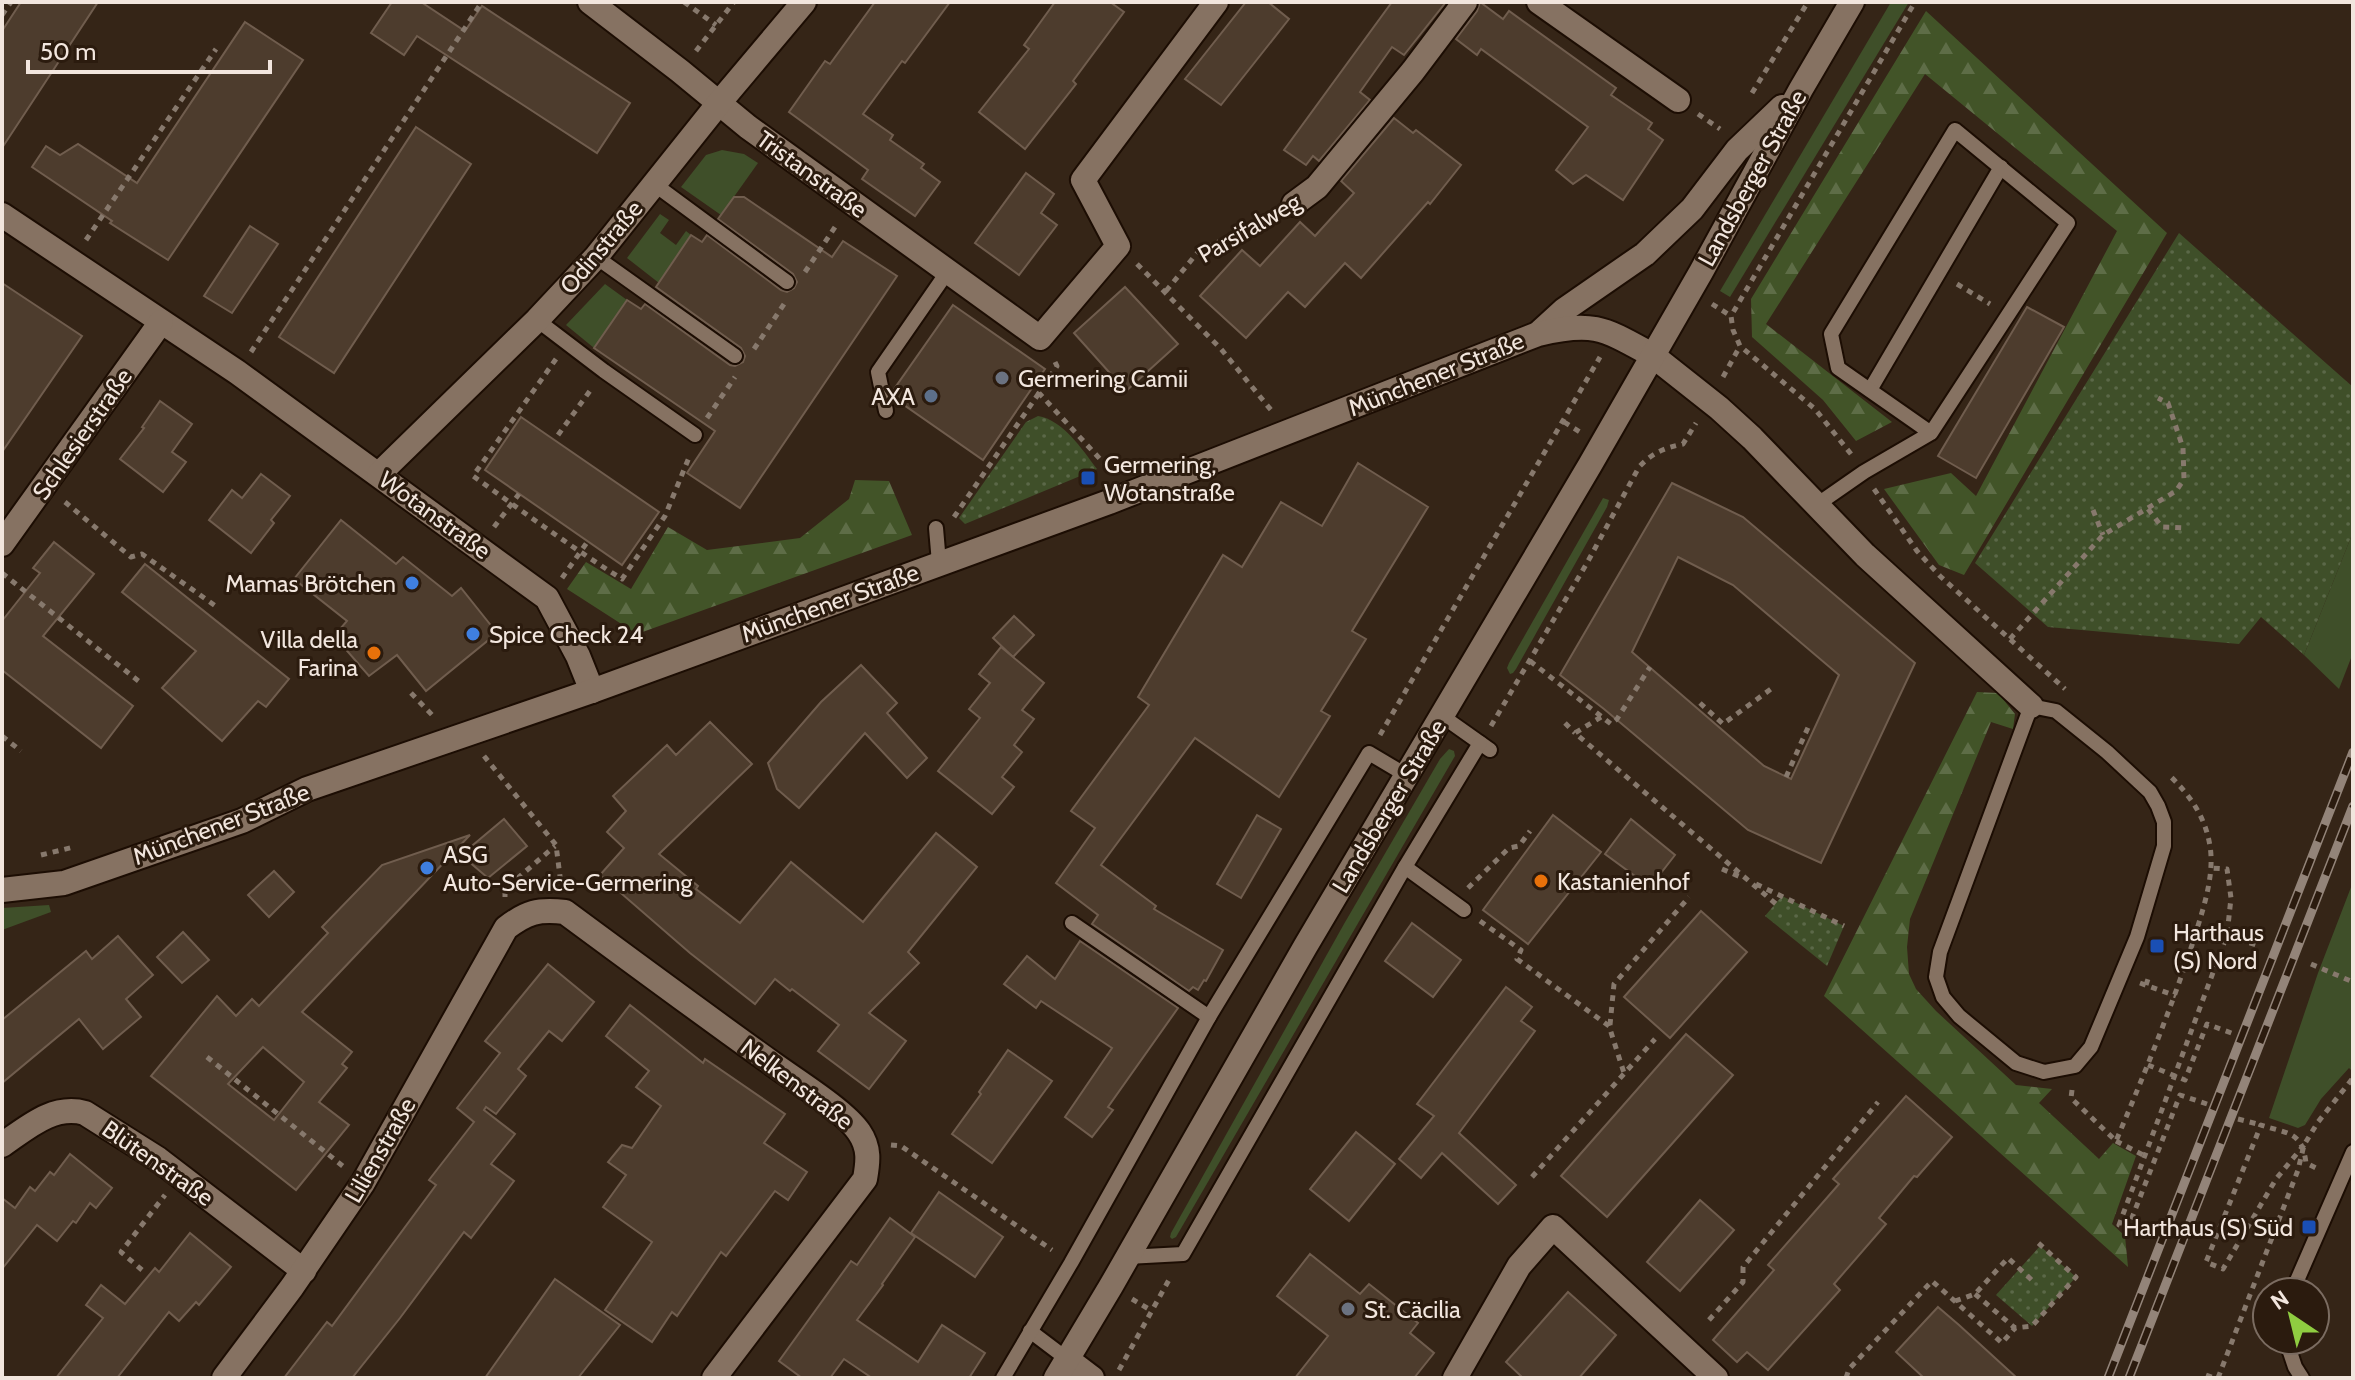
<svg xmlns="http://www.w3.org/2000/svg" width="2355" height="1380" font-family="Cabin,sans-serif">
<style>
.green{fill:#3f4f29}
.forest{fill:url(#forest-firs)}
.park{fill:url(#park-dots)}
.building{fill:#4d3c2d;stroke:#705d4e;stroke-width:2;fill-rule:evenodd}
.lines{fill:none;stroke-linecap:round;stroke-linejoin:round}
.lane-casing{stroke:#1c0d03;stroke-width:18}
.street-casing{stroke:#1c0d03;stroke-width:28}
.secondary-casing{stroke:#1c0d03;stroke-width:28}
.path{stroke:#87796d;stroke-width:5;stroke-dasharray:6 6;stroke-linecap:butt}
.lane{stroke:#867262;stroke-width:14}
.street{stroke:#867262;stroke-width:24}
.secondary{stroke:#867262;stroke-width:24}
.rail-casing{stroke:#938479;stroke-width:9}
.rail{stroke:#2b1b0e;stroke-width:6;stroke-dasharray:18;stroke-linecap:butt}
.worship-dot{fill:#6b7280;stroke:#2b1b0e;stroke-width:3}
.service-dot{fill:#5c6f8a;stroke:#2b1b0e;stroke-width:3}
.transit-dot{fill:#1a4fb4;stroke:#2b1b0e;stroke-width:3}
.shop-dot{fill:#3f7fe0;stroke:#2b1b0e;stroke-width:3}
.food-dot{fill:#e8710a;stroke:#2b1b0e;stroke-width:3}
.labels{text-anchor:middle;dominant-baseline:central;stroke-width:6;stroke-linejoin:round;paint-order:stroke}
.street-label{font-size:24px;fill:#f2e6de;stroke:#2b1b0e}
.poi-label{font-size:24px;fill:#f2e6de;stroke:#2b1b0e;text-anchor:start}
</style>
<defs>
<pattern id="forest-firs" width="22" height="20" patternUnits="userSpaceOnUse" patternTransform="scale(2)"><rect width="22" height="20" fill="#425428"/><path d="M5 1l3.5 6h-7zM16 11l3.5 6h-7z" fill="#5e6d47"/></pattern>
<pattern id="park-dots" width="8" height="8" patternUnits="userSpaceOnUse" patternTransform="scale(2)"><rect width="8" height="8" fill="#3f4f29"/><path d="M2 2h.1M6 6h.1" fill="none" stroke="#5b6848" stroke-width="1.8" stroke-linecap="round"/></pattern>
</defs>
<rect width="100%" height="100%" fill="#352517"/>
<!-- green -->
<g class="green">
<polygon points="1891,2 1909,2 1730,297 1720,291"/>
<polygon points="722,150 744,154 758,163 721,215 681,187 706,155"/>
<polygon points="660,214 669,220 660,233 676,245 686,231 691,235 659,283 627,258"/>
<polygon points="605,284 627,300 594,348 566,325"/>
<polygon points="1603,498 1609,500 1607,507 1516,669 1513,673 1510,674 1507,668 1509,663"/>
<polygon points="2353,532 2353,653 2339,689 2304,655"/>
<polygon points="1449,749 1454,751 1455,756 1176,1237 1172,1239 1170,1237 1171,1233 1344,924 1440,759"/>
<polygon points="2353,882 2353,1072 2349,1068 2321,1099 2305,1125 2298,1128 2269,1118 2318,973"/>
<polygon points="49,905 51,912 2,930 2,908"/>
</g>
<!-- forest -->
<g class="forest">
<polygon points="1926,11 2167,233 1964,575 1939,565 1884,489 1951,473 1976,496 2117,231 1925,74 1766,324 1892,422 1856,441 1823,400 1752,337 1751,299"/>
<polygon points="855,480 889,481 912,535 637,634 567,589 586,562 631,589 668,527 707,550 800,538 849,499"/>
<polygon points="1977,692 1998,693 2015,714 2013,729 1991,722 1910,919 1907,947 1909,974 1916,989 1936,1011 2016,1085 2052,1089 2039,1103 2099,1159 2113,1143 2136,1156 2112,1224 2125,1236 2128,1267 1824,996"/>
</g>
<!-- park -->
<g class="park">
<polygon points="2179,233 2353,387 2353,532 2304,655 2261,617 2239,644 2048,627 1975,563"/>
<path d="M1038,416C1063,420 1082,449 1097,469L965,524L959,518L1026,422Z"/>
<polygon points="1782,896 1844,926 1827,966 1765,916"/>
<polygon points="2040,1246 2076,1277 2032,1326 1996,1295"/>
</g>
<!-- building -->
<g class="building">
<polygon points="21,2 98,2 2,148 2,31"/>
<polygon points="392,2 421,2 465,31 482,6 630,103 597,153 417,36 404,55 371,33"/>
<polygon points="875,2 950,2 905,63 902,61 863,114 893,135 890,140 924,164 921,168 940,182 915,216 862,179 868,170 789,112 825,61 830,64"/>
<polygon points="1055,2 1110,2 1124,12 1073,81 1076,84 1025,149 979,112 1029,49 1024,45"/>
<polygon points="1246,2 1268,2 1289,19 1221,105 1185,79"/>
<polygon points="1392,2 1446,2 1404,55 1392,47 1360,92 1370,100 1319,161 1313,156 1306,165 1284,150"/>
<polygon points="1480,2 1503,19 1509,11 1616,88 1611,95 1652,123 1648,129 1663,140 1623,200 1586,175 1573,184 1556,170 1588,127 1481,49 1477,55 1456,39 1477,11"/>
<polygon points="245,22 303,60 168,260 110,223 112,221 32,167 46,146 60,155 78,144 137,183"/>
<polygon points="1394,118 1413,133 1416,130 1461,165 1430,204 1428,202 1361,278 1345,263 1305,307 1288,292 1246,338 1200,296 1242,250 1260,266 1300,222 1315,236 1354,193 1341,181"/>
<polygon points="416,127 471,164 334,373 279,337"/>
<polygon points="1026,173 1054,194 1041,213 1057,225 1019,275 975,243"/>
<polygon points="734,197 744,197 832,257 843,241 897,276 740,508 687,473 715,431 594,348 627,300 641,309 645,304 730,365 735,366 743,362 745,356 741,348 656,287 691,235 702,242 707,235 781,290 787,292 794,288 797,282 793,274 718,219"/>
<polygon points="250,226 278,244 232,313 204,296"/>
<polygon points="2,283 82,336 2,452"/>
<polygon points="1125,287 1178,344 1126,391 1074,333"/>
<polygon points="953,305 1045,369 983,460 894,398 892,392"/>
<polygon points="2027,307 2064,327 1976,478 1938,456"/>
<polygon points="160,401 192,424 172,452 186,462 163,492 120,459 144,428 142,427"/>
<polygon points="521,417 659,512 622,565 485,470"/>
<polygon points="1358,463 1428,507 1352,631 1366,639 1321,711 1330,716 1279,797 1195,738 1101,865 1156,906 1154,909 1223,950 1206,981 1204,980 1198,990 1193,987 1189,991 1092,924 1098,915 1056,883 1095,828 1071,811 1149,705 1138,697 1223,555 1242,567 1281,502 1322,526"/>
<polygon points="261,474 290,496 271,520 274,523 251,553 209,520 232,490 242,498"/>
<path d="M1672,483L1743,517L1915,663L1821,863L1748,830L1604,709L1560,675ZM1678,557L1733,585L1839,675L1791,779L1764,766L1632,652Z"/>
<polygon points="341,520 396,564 403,557 452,596 461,588 497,633 426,691 397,655 369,676 334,636 347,621 294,579"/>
<polygon points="54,542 94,574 43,636 133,706 101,748 2,670 2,621 40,573 33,568"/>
<polygon points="145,564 289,679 266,707 258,701 222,741 162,688 196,651 122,592"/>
<polygon points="1014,616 1034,635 1013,657 993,638"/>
<polygon points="1001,647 1044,683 1022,710 1034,719 1014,745 1022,752 1002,777 1014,787 992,814 938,771 980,718 969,709 990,683 979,674"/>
<polygon points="861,665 897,703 887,713 927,758 907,778 865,733 799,808 777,789 768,763 821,702"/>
<polygon points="710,722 752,764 659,854 698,886 696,889 740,923 791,862 863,922 936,833 977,867 908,952 919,963 869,1013 906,1041 869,1089 818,1051 839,1025 792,989 790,991 775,979 755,1004 690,953 600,875 624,848 607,832 626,811 613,796 667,745 676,755"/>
<polygon points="1257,815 1281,829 1241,898 1217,884"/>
<polygon points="1553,815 1601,852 1528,944 1483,910"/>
<polygon points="504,819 527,846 488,878 461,855"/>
<polygon points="1631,819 1675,855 1650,887 1605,854"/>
<path d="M470,835L302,1012L352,1052L342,1064L347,1068L319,1102L349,1125L296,1190L151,1076L217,996L236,1016L252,999L259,1006L328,933L322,927L382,865ZM263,1047L304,1082L274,1120L228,1084Z"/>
<polygon points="274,871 294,892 269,917 248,895"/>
<polygon points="1701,911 1747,952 1670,1038 1624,997"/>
<polygon points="1412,923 1461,960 1433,997 1385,961"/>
<polygon points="183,932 209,960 182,983 157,957"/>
<polygon points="118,936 153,975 126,999 141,1017 103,1049 79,1019 2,1083 2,1020 86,951 92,959"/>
<polygon points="1080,941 1178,1008 1108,1107 1113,1110 1092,1137 1065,1117 1112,1048 1041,1001 1036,1008 1004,984 1027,956 1055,979"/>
<polygon points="548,964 594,1002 562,1041 549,1031 518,1069 526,1076 496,1114 486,1107 484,1110 515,1134 491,1164 514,1181 471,1238 464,1232 400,1318 352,1378 284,1378 327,1322 332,1326 436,1185 429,1180 474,1122 457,1108 500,1053 485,1041"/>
<polygon points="1506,987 1532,1007 1521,1021 1535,1031 1459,1133 1516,1185 1498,1204 1442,1153 1421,1178 1399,1159 1434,1116 1417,1104"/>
<polygon points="630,1005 703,1063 705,1059 785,1114 764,1143 807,1172 788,1200 775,1191 726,1256 721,1252 677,1316 672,1312 652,1342 605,1310 652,1242 603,1207 626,1175 608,1162 622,1145 632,1148 661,1106 636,1087 649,1071 606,1036"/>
<polygon points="1686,1034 1733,1075 1607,1217 1561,1176"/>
<polygon points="1008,1050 1052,1081 992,1163 952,1134 981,1094 979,1092"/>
<polygon points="1906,1096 1952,1137 1917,1177 1914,1176 1879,1218 1886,1224 1834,1284 1840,1290 1768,1370 1747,1352 1737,1362 1713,1340 1774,1270 1768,1265 1839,1184 1833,1179"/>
<polygon points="1356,1132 1395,1164 1349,1221 1310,1189"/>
<polygon points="70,1154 112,1188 96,1208 90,1203 76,1223 73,1221 57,1241 37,1225 2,1269 2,1198 15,1208 30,1187 35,1191 50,1172 54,1175"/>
<polygon points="939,1192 1003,1237 975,1277 911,1233"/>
<polygon points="1700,1200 1734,1230 1680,1291 1647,1262"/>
<polygon points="890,1218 915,1237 882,1284 883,1285 857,1320 918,1362 942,1325 985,1353 969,1378 872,1378 844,1359 830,1378 802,1378 779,1361 851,1261 857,1265"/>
<polygon points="190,1233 231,1267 199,1305 196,1302 179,1321 169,1312 117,1378 56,1378 103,1318 86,1305 101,1285 125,1304 155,1268 159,1272"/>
<polygon points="1310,1254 1360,1294 1369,1284 1418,1323 1410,1333 1434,1353 1414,1378 1295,1378 1328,1336 1277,1296"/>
<polygon points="555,1279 620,1325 578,1378 485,1378"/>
<polygon points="1568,1292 1616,1335 1579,1378 1523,1378 1506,1362"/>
<polygon points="1938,1307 1959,1325 2017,1378 1924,1378 1896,1352"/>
</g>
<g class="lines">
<!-- lane casing -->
<g class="lane-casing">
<g id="lane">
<polyline points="654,184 787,282"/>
<polyline points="596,257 735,356"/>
<polyline points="537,320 604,371 695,435"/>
<polyline points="1870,390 2001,167"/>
<polyline points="886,411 878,372 948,271"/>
<polyline points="1818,504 1864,472 1931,433 2068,223 1955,130 1831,334 1838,368 1931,433"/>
<polyline points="936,528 939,563"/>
<polygon points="2031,706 2056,711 2107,752 2150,792 2158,806 2164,822 2164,846 2137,937 2091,1047 2075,1066 2044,1072 2016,1063 1959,1016 1943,997 1936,977 1940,952"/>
<polyline points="1442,716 1490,750"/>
<polyline points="1405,867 1464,910"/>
<polyline points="1072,923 1209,1017"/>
<polyline points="1127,1257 1183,1254 1405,867 1480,743"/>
<polyline points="2292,1292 2353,1152"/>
<polyline points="1030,1331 1067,1359"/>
<polyline points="2286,1340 2295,1367 2302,1378"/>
<polyline points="1003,1378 1071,1263 1209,1017 1369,753 1406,775"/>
</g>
</g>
<!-- street casing -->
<g class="street-casing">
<g id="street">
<polyline points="590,2 680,71 748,127 1040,338 1118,246 1083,180 1216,2"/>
<polyline points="1539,2 1678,100"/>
<polyline points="1294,204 1317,187 1413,71 1465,2"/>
<polyline points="2,215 237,372 547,598 578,656 592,691"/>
<polyline points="1652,355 1719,408 1752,438 1865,555 2031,706"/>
<polyline points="379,474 537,320 596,257 719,103 804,2"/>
<polyline points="2,544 161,322"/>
<path d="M2,1145C27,1128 53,1104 85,1113L158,1159L304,1271"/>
<polyline points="1067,1359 1092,1378"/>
<path d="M224,1378L292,1287L363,1183L506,928C527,912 538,909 565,912C634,963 703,1014 773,1064C795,1080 845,1111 859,1132C870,1148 868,1162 865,1179L714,1378"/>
<polyline points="1455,1378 1519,1266 1553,1227 1716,1378"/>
</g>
</g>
<!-- secondary casing -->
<g class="secondary-casing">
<g id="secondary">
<polyline points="1541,331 1564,310 1645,254 1692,209 1737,150 1782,107"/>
<path d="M2,890L64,883L242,821L307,789L592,691L1109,502L1538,334C1594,321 1603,328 1652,355"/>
<polyline points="1056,1378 1111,1286 1305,947 1590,465 1701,272 1801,89 1852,2"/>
</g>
</g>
<!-- path -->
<g class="path">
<polyline points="684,2 716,25"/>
<polyline points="2,15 11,2"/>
<polyline points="696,51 734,2"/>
<polyline points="1752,93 1808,2"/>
<polyline points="1698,114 1720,129"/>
<polyline points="86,240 216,49"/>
<polyline points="1137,264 1221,349 1271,410"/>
<polyline points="805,272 837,224"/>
<polyline points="1957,284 1990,304"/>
<polyline points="1166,291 1198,252 1272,215"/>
<polyline points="1712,304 1731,316"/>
<polyline points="754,349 784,304"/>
<polyline points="251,352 482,2"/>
<path d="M556,359L473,476C522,511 571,547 622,579L665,516L690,455"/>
<polyline points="1055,362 1057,366 1039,393 1113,473"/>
<polyline points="1723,377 1740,346"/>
<polyline points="707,418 735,377"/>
<polyline points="1564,422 1580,432"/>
<polyline points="558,435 592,388"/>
<polyline points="1851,454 1815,409 1740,346 1733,330 1731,316 1915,2"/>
<polyline points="1874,489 1917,551 1940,576 2065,689"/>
<polyline points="65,502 131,557 142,554 217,607"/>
<polyline points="2148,509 2162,527 2186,528"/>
<polyline points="2093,510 2103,535"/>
<polyline points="954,517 1039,393"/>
<polyline points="494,527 519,494"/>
<polyline points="2,573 141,683"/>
<polyline points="562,578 588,541"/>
<polyline points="2010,639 2103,535 2176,491 2184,479 2183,448 2168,403 2158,398"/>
<polyline points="1530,661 1611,724 1617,719 1650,667"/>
<polyline points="411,693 435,718"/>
<polyline points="1700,703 1723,724 1771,689"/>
<polyline points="1601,717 1575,733 1776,904"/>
<polyline points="1565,723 1575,733"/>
<path d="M1491,726L1587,563L1639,467C1652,453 1664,448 1683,444L1696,423"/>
<polyline points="1380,735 1600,357"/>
<polyline points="2,736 21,751"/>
<polyline points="484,756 556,845 561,884"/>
<polyline points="1786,777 1810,723"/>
<polyline points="41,855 74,847"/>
<polyline points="1722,869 1743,878"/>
<polyline points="1756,884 1844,926"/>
<polyline points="1468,888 1509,848 1519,846 1530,831"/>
<polyline points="505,897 505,889 555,846"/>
<polyline points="1480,921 1521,950 1517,959 1609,1026 1624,1073"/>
<polyline points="2227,935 2259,946"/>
<polyline points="2311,964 2353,982"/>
<polyline points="2140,983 2176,996"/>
<polyline points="2146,985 2149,976"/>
<polyline points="1610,1025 1614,984 1689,897"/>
<polyline points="207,1057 344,1167"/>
<polyline points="2148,1065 2185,1080 2207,1024 2234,1034"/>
<path d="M2072,1090L2071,1098L2116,1141C2144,1075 2171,1009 2193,942C2202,912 2215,877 2210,846C2205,816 2190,795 2168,774"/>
<polyline points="2207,1104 2180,1095 2128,1228 2119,1225 2227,935 2231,898 2227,869 2211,868"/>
<polyline points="2238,1119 2261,1125"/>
<polyline points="2116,1141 2143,1155"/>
<polyline points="891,1145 901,1146 1052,1250"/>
<path d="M2304,1145L2276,1179L2223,1269L2206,1262L2261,1125C2288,1134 2302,1131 2306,1163L2320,1170"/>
<polyline points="1532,1177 1655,1039"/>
<polyline points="142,1270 121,1252 165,1195"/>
<polyline points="1975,1294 2015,1328 2032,1326 2076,1277 2036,1241"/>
<polyline points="1132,1299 1152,1311"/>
<polyline points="1955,1301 1975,1294 2008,1258 2035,1283"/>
<polyline points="1709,1320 1743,1282 1743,1267 1878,1102"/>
<polyline points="1119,1370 1170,1278"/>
<polyline points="2206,1375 2214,1378"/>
<polyline points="1846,1378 1849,1369 1932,1281 2002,1343 2015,1328"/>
<polyline points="2218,1378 2298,1170 2304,1145 2318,1122 2353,1078"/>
</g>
<!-- lane -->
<use href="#lane" class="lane"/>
<!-- street -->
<use href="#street" class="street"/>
<!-- secondary -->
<use href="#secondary" class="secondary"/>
<!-- rail casing -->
<g class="rail-casing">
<g id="rail">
<polyline points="2108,1378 2353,752"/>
<polyline points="2129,1378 2353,806"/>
</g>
</g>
<!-- rail -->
<use href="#rail" class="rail"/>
</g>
<!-- markers -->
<g class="worship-dot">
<circle cx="1002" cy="378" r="8"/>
<circle cx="1348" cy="1309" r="8"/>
</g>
<circle class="service-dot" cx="931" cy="396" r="8"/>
<g class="transit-dot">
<rect x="1080" y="470" width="16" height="16" rx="4"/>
<rect x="2149" y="938" width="16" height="16" rx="4"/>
<rect x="2301" y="1219" width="16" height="16" rx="4"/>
</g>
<g class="shop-dot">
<circle cx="412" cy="583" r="8"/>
<circle cx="473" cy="634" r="8"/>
<circle cx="427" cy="868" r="8"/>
</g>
<g class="food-dot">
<circle cx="374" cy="653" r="8"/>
<circle cx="1541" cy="881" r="8"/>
</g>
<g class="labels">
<!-- street labels -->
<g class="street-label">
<text transform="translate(812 174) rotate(36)">Tristanstraße</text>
<text transform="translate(1752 178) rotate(-61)">Landsberger Straße</text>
<text transform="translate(1249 228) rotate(-30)">Parsifalweg</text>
<text transform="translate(601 247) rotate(-50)">Odinstraße</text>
<text transform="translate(1436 374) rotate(-22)">Münchener Straße</text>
<text transform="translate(82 434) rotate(-55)">Schlesierstraße</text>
<text transform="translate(435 515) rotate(36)">Wotanstraße</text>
<text transform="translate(830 603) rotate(-20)">Münchener Straße</text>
<text transform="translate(1389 806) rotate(-59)">Landsberger Straße</text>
<text transform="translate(221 824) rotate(-21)">Münchener Straße</text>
<text transform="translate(797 1084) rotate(37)">Nelkenstraße</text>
<text transform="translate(380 1150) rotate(-60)">Lilienstraße</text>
<text transform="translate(158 1163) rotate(35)">Blütenstraße</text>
</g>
<!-- poi labels -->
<g class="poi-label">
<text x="1018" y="378">Germering Camii</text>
<text x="915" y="396" text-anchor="end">AXA</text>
<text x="1104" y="464">Germering,<tspan x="1104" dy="28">Wotanstraße</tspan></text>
<text x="396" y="583" text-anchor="end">Mamas Brötchen</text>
<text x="489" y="634">Spice Check 24</text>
<text x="358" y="639" text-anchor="end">Villa della<tspan x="358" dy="28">Farina</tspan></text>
<text x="443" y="854">ASG<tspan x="443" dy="28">Auto-Service-Germering</tspan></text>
<text x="1557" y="881">Kastanienhof</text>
<text x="2173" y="932">Harthaus<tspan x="2173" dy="28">(S) Nord</tspan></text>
<text x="2293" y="1227" text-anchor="end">Harthaus (S) Süd</text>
<text x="1364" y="1309">St. Cäcilia</text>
</g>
</g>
<!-- border -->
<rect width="2355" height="1380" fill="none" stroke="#f2e6de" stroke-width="8"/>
<!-- north arrow -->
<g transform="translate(2291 1316) rotate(325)"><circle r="38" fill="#2b1b0e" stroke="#7b6c61" stroke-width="2"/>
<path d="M0-6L14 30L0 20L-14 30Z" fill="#8fcd41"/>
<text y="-12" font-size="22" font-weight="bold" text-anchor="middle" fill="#f2e6de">N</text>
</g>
<!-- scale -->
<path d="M28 60v12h242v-12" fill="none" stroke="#f2e6de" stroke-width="4"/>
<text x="40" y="60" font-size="24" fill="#f2e6de" stroke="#2b1b0e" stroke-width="6" paint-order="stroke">50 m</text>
</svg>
